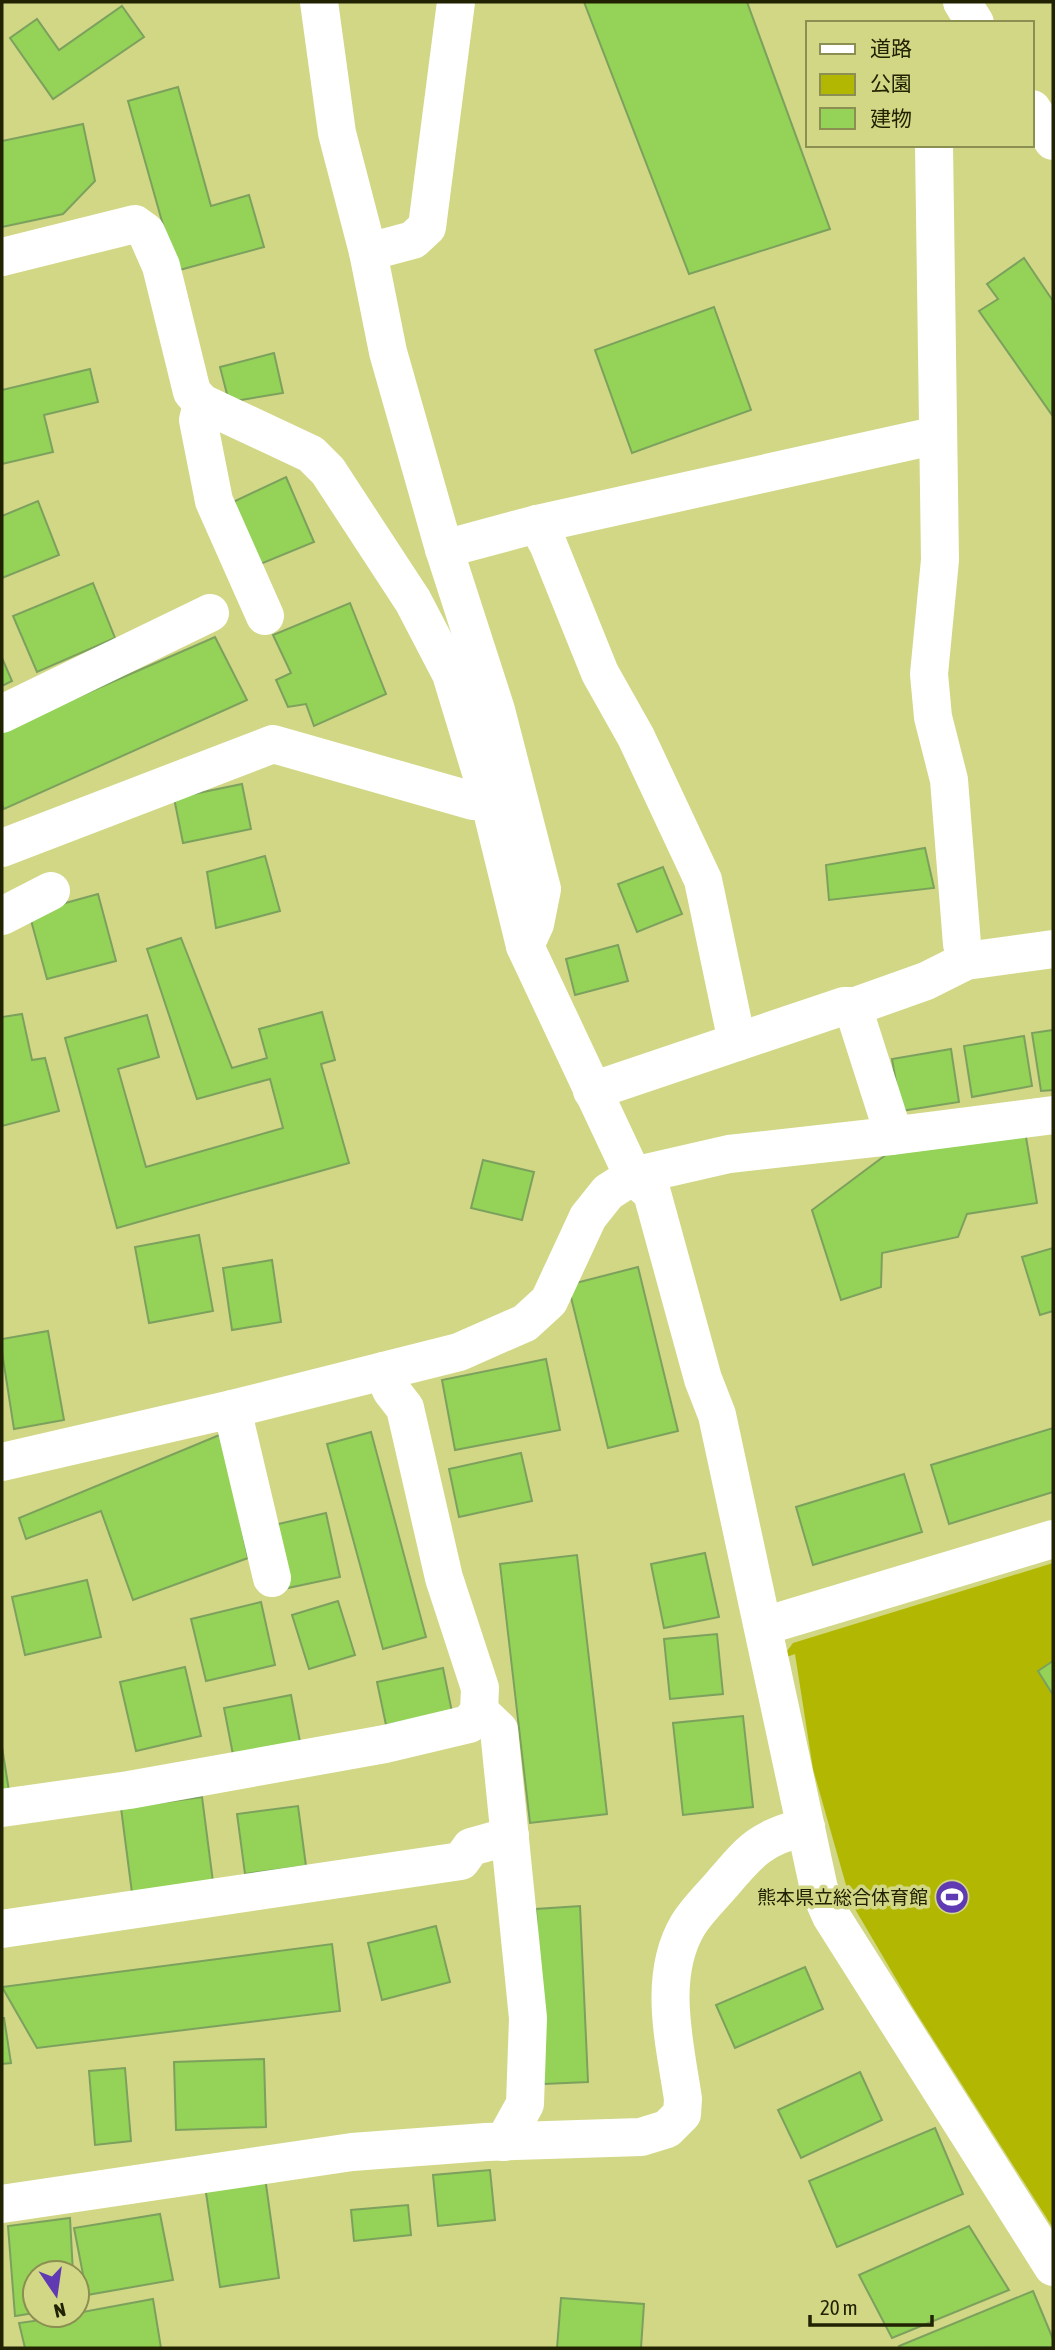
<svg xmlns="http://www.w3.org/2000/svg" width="1055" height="2350" font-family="'Asap Condensed','Noto Sans JP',sans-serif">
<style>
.green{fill:#b2b802}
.building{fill:#94d258;stroke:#7ca15d;stroke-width:2}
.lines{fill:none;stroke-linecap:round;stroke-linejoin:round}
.minor{stroke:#fff;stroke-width:38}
.major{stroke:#fff;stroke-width:38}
.labels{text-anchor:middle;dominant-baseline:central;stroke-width:7;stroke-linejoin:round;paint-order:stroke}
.poi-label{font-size:19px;fill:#212201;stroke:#d2d786;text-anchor:end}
</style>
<rect width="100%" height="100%" fill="#d2d786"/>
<!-- green -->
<polygon class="green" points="1053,1563 1053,2228 912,2006 855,1909 846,1885 813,1769 795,1654 781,1659 793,1643"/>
<!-- building -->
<g class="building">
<polygon points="584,2 747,2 830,229 689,274"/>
<polygon points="122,6 144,37 53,99 10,38 37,19 59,50"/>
<polygon points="178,87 211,206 249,195 264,247 176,271 128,101"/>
<polygon points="83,124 95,181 63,214 2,227 2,141"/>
<polygon points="1024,258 1053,301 1052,415 979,311 998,299 987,284"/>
<polygon points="714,307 751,410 632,453 595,350"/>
<polygon points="274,353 283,393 229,402 220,367"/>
<polygon points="90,369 98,402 44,415 53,452 2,464 2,390"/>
<polygon points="286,477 314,542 258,565 233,502"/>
<polygon points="38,501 59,555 2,578 2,516"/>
<polygon points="93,583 115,638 37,672 13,616"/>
<polygon points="350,603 386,694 314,726 306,704 288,707 276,680 291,673 273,635"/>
<polygon points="215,637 247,700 4,809 2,804 2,730"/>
<polygon points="2,658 12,681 2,686"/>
<polygon points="242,784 251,829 183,843 174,798"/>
<polygon points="925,848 934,888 829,900 826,865"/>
<polygon points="265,856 280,911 216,928 207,872"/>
<polygon points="663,867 682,914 637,932 618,884"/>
<polygon points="98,894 116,961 47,979 29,913"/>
<polygon points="181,938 232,1068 267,1058 259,1029 322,1012 335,1060 321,1064 349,1163 117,1228 65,1038 147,1015 159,1057 118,1069 146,1167 283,1128 270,1079 197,1099 147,949"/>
<polygon points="618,945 628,981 575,995 566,959"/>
<polygon points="22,1014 32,1060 45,1058 59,1111 2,1126 2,1017"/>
<polygon points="1053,1030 1053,1090 1041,1091 1032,1033"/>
<polygon points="1024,1036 1032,1086 972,1097 964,1046"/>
<polygon points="951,1049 959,1102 901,1111 892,1059"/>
<polygon points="1025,1131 1037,1203 967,1214 958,1237 882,1253 881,1287 841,1300 812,1210 887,1154"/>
<polygon points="483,1160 534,1172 522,1220 471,1208"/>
<polygon points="199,1235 213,1311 149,1323 135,1247"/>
<polygon points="1053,1248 1053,1311 1040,1315 1022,1257"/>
<polygon points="272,1260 281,1322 232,1330 223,1268"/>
<polygon points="638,1267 678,1431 608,1448 568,1285"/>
<polygon points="48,1331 64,1420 14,1429 2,1352 2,1339"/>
<polygon points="546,1359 560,1430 455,1450 442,1380"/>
<polygon points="1053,1428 1053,1492 949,1524 931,1465"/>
<polygon points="371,1432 426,1637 383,1649 327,1444"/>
<polygon points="222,1434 248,1558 133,1600 101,1511 26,1539 19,1518"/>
<polygon points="521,1453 532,1501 459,1517 449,1469"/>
<polygon points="904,1474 922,1532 813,1565 796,1507"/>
<polygon points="326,1513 340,1577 288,1588 274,1525"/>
<polygon points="705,1553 719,1617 664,1628 651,1564"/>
<polygon points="577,1555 607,1814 530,1823 500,1564"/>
<polygon points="87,1580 101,1637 25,1655 12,1597"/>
<polygon points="338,1601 355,1655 309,1669 292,1615"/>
<polygon points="261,1602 275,1665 206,1681 191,1619"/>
<polygon points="717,1634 723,1694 670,1699 664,1639"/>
<polygon points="1053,1661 1053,1695 1038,1671"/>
<polygon points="185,1667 201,1736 136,1751 120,1682"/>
<polygon points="443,1668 452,1712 386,1725 377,1682"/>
<polygon points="291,1695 301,1747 234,1760 224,1708"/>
<polygon points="743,1716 753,1807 683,1815 673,1723"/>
<polygon points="2,1747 9,1791 2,1792"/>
<polygon points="202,1797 213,1882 132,1893 121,1808"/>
<polygon points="298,1806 306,1866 245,1874 237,1814"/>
<polygon points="580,1906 588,2082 544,2084 536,1909"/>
<polygon points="436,1926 450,1982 382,2000 368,1943"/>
<polygon points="332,1944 340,2011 37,2048 2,1987"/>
<polygon points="805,1967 823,2009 735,2048 716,2005"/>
<polygon points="2,2018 4,2018 11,2063 2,2064"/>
<polygon points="264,2059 266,2127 176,2130 174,2062"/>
<polygon points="125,2068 131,2141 95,2145 89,2071"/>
<polygon points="860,2072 882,2120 801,2158 778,2110"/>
<polygon points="935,2128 963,2194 837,2247 809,2181"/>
<polygon points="490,2170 495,2220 438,2226 433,2175"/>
<polygon points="265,2177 279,2278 220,2287 205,2186"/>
<polygon points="408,2205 411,2235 354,2241 351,2210"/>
<polygon points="160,2214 173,2280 87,2295 74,2228"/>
<polygon points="70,2218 73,2273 35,2273 35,2313 15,2316 8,2226"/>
<polygon points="969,2226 1009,2290 892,2338 859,2275"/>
<polygon points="1033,2291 1053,2339 1053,2347 900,2348 899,2346"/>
<polygon points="561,2298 644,2304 641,2348 557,2348"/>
<polygon points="153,2299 161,2348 25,2348 19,2323 77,2315 77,2313"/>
</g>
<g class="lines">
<!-- minor -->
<g class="minor">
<polyline points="319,2 337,133 368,252 388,352 444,549 496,710 542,889 535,924 525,946 633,1176 652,1193 703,1379 717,1415 819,1889 831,1916 1053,2267"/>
<polyline points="934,145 940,560 929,674 933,717 949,780 962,944 966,961"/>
<polyline points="368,252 413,240 427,227 456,2"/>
<polyline points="2,257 135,224 146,232 161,266 192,392 202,403 311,454 328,471 413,601 451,674 489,799 525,946"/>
<polyline points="202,403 198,420 214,501 265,616"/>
<polyline points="537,524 548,544 600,673 636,737 703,880 737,1042"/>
<polyline points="444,549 537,524 938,435"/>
<polyline points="2,714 210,613"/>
<polyline points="2,848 273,744 473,801 489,799"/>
<polyline points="2,916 51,891"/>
<polyline points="856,1006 926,981 966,961 1053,949"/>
<polyline points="592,1091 844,1006 856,1006 858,1023 889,1120 891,1136"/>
<polyline points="232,1409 272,1578"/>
<polyline points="2,1462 232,1409 459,1352 525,1323 549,1301 588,1217 608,1192 633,1176 729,1154 891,1136 1053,1115"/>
<polyline points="764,1626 1053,1539"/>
<polyline points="479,1711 499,1730 528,2018 525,2104 504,2142"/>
<polyline points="2,1808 129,1790 385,1744 469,1724 479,1711 480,1688 444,1578 405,1408 391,1390 383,1371"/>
<polyline points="2,1929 461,1861 471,1847 510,1836"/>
<path d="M2,2204L352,2152L486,2142L641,2137L667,2129L682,2114L683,2099C675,2044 657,1977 688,1925C697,1910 712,1896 723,1883C751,1850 762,1837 806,1827"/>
</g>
<!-- major -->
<g class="major">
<polyline points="962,2 975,23"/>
<polyline points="1032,109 1053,141"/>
</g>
</g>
<!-- icons -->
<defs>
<g id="stadium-disc" transform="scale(1.75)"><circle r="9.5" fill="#5f3ab2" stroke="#d2d786"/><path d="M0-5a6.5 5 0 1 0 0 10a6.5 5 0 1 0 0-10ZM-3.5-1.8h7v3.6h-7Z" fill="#fff"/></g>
</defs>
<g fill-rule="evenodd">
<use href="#stadium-disc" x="952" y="1897"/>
</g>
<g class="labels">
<!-- poi labels -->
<g class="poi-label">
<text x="928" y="1897">熊本県立総合体育館</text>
</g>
</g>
<!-- border -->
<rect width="1055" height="2350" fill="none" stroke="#212201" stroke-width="7"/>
<!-- legend -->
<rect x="806" y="21" width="228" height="126" fill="#d2d786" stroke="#8b8f51" stroke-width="2"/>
<rect x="820" y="44" width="35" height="10" fill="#ffffff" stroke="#8b8f51" stroke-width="2"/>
<text x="870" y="56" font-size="21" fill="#212201">道路</text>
<rect x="820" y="74" width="35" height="21" fill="#b2b802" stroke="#8b8f51" stroke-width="2"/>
<text x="870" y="91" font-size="21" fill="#212201">公園</text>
<rect x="820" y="108" width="35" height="21" fill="#94d258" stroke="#8b8f51" stroke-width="2"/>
<text x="870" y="126" font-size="21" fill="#212201">建物</text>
<!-- north arrow -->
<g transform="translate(56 2294) rotate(167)"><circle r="33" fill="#d2d786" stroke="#8b8f51" stroke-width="2"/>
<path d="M0-5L12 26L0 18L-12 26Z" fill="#5f3ab2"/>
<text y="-10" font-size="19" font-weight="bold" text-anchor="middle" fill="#212201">N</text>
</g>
<!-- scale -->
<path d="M810 2315v10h122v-10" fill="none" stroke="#212201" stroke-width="3.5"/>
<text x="820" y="2315" font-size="21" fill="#212201" stroke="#d2d786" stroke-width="5" paint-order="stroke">20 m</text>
</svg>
